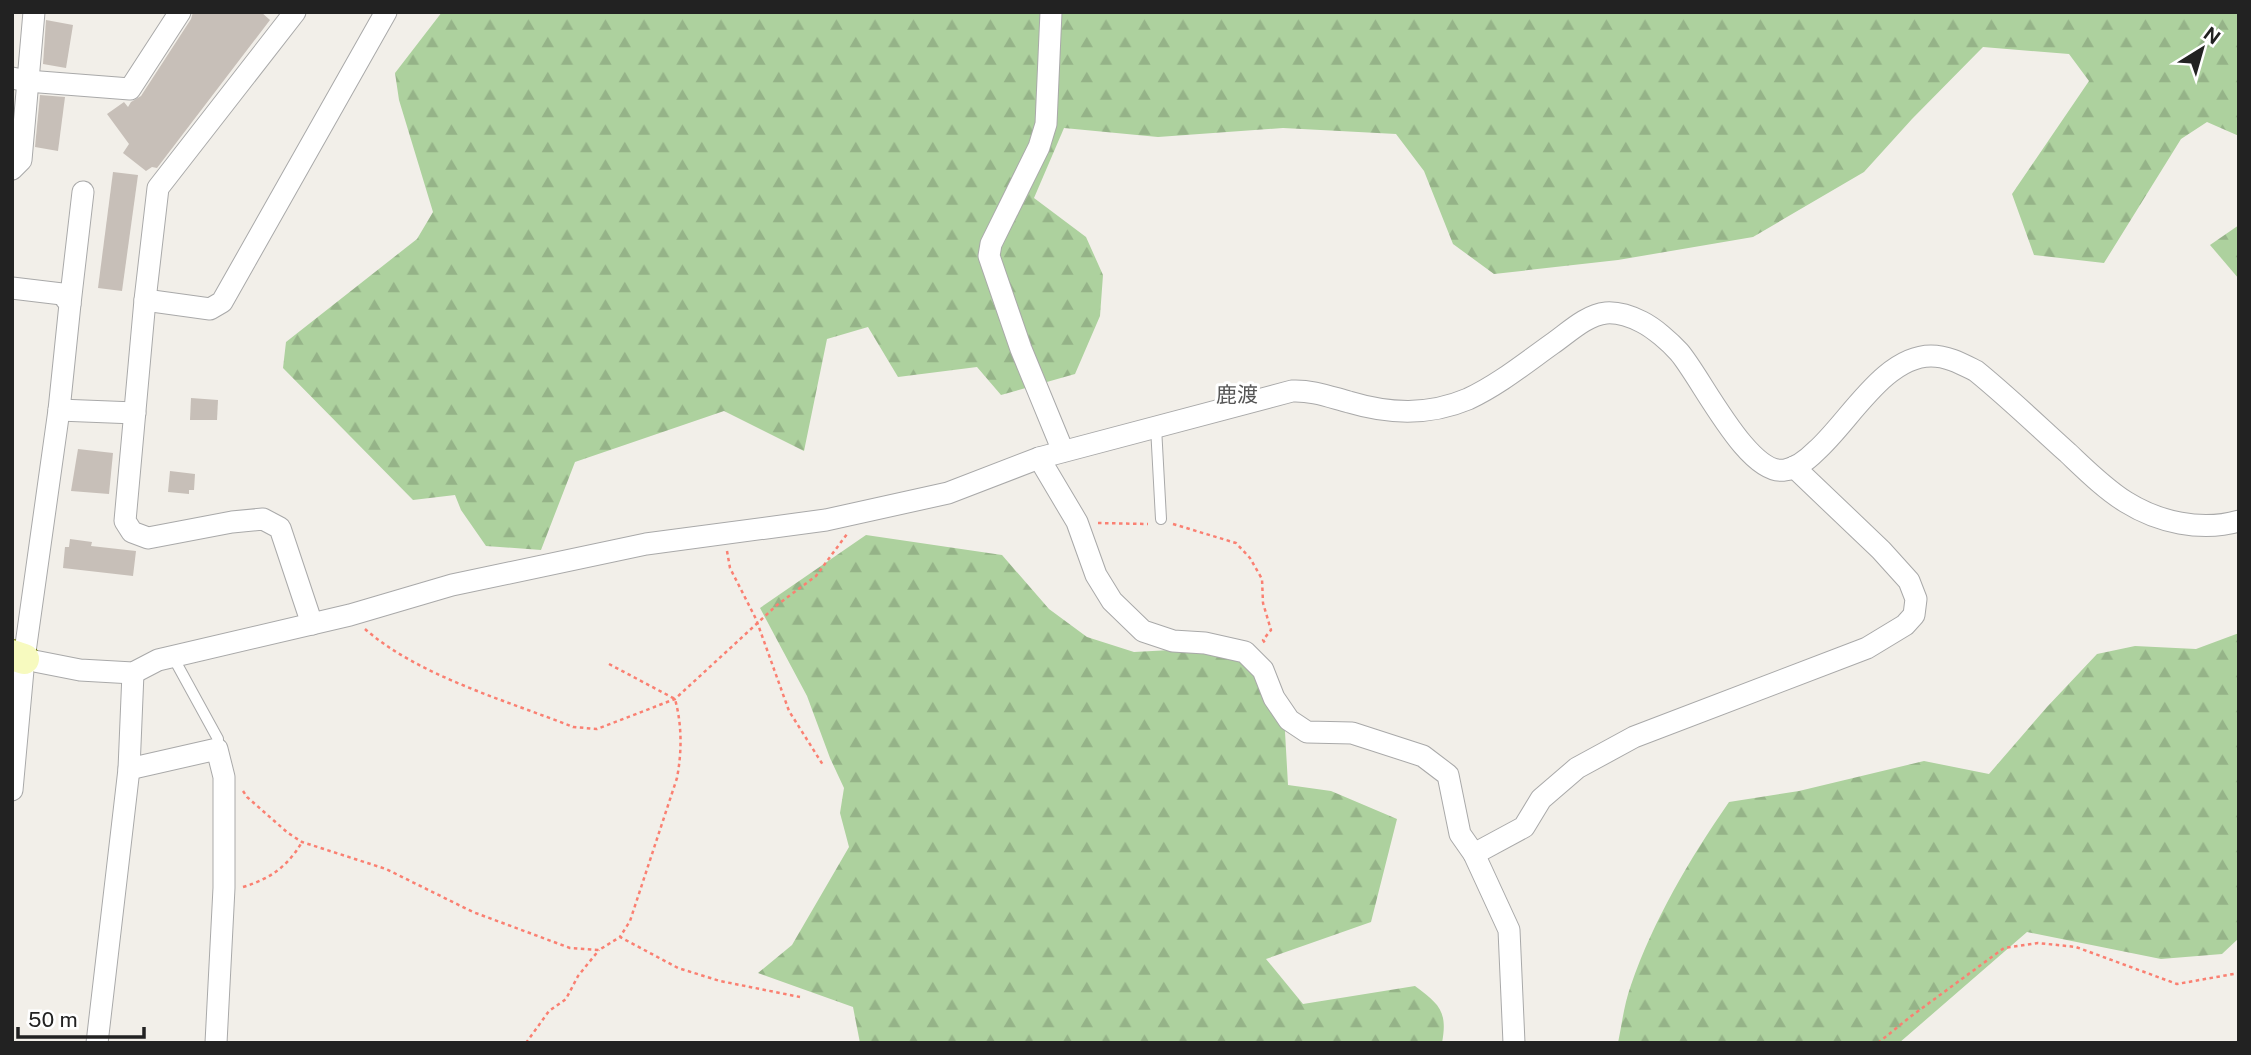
<svg xmlns="http://www.w3.org/2000/svg" width="2251" height="1055" font-family="'Public Sans','Noto Sans JP',sans-serif">
<style>
.forest{fill:url(#forest-firs)}
.building{fill:#c7bfb8}
.lines{fill:none;stroke-linecap:round;stroke-linejoin:round}
.lane-casing{stroke:#a9a9a9;stroke-width:12}
.street-casing{stroke:#a9a9a9;stroke-width:23}
.secondary-casing{stroke:#707d05;stroke-width:32}
.path{stroke:#fa8072;stroke-width:2.5;stroke-dasharray:3.5 3.5;stroke-linecap:butt}
.lane{stroke:#fff;stroke-width:10}
.street{stroke:#fff;stroke-width:21}
.secondary{stroke:#f7fabf;stroke-width:30}
.labels{text-anchor:middle;dominant-baseline:central;stroke-width:6;stroke-linejoin:round;paint-order:stroke}
.quarter-label{font-size:21px;fill:#555;stroke:#fff}
</style>
<defs>
<pattern id="forest-firs" width="22" height="20" patternUnits="userSpaceOnUse" patternTransform="scale(1.75)"><rect width="22" height="20" fill="#add19e"/><path d="M5 1l3.5 6h-7zM16 11l3.5 6h-7z" fill="#95b388"/></pattern>
</defs>
<rect width="100%" height="100%" fill="#f2efe9"/>
<!-- forest -->
<g class="forest">
<polygon points="442,12 2239,12 2239,136 2207,122 2181,139 2104,263 2034,255 2012,194 2089,81 2069,54 1983,47 1912,119 1864,172 1753,237 1618,260 1494,274 1453,244 1424,171 1396,134 1283,128 1158,137 1064,128 1034,198 1086,237 1103,275 1100,316 1075,374 1001,395 977,367 898,377 868,327 827,339 804,451 724,411 575,462 541,550 486,546 461,510 455,495 413,500 283,368 286,342 417,239 433,212 399,100 395,73"/>
<polygon points="2239,225 2239,279 2210,245"/>
<path d="M866,535L1002,555L1049,609L1087,637L1134,652L1208,648L1267,660L1283,696L1288,785L1331,791L1397,819L1371,922L1266,959L1303,1004L1415,986C1439,1004 1448,1011 1442,1043H860L853,1007L758,973L792,945L849,847L840,813L844,788L830,758L807,696L760,608Z"/>
<path d="M2239,633V938L2222,954L2161,959L2027,932L1899,1043H1618C1622,1024 1624,1004 1631,985C1654,919 1689,860 1729,802L1799,791L1924,761L1989,774L2047,707L2097,654L2135,646L2196,649Z"/>
</g>
<!-- building -->
<g class="building">
<polygon points="193,12 261,12 270,20 157,168 152,167 146,171 123,153 129,144 107,114 124,102 128,107 131,102 141,96 191,19"/>
<polygon points="46,20 73,25 66,68 43,64"/>
<polygon points="40,95 65,97 58,151 35,147"/>
<polygon points="113,172 138,175 122,291 98,288"/>
<polygon points="191,398 218,400 217,420 190,420"/>
<polygon points="78,449 113,453 109,494 71,491"/>
<polygon points="170,471 195,474 194,490 189,490 189,494 168,492"/>
<polygon points="70,539 92,542 91,546 136,551 133,576 63,568 65,547 69,547"/>
</g>
<g class="lines">
<!-- lane casing -->
<g class="lane-casing">
<g id="lane">
<polyline points="1156,427 1161,519"/>
<polyline points="173,657 218,739 217,749"/>
</g>
</g>
<!-- street casing -->
<g class="street-casing">
<g id="street">
<polyline points="295,12 158,188 145,300 125,521 132,532 148,538 232,522 263,519 280,528 312,624"/>
<polyline points="1051,12 1046,124 1039,147 991,244 989,256 1021,349 1063,451"/>
<polyline points="12,78 27,81 130,89 180,12"/>
<polyline points="12,169 21,160 34,12"/>
<polyline points="12,288 62,294 70,304 59,410 24,659 12,790"/>
<polyline points="145,300 210,309 222,302 386,12"/>
<polyline points="70,304 83,192"/>
<polyline points="59,410 135,413"/>
<polyline points="1039,458 1077,522 1096,575 1112,601 1143,631 1173,641 1205,643 1245,652 1263,670 1274,698 1289,720 1307,732 1352,733 1423,756 1448,775 1460,834 1474,854 1509,930 1514,1043"/>
<path d="M24,659L80,670L133,673L158,660L350,615L452,585L646,544L826,520L948,493L1039,458L1292,391C1312,390 1330,397 1349,402C1389,414 1428,416 1468,399C1498,385 1524,364 1552,344C1568,333 1586,315 1606,313C1618,312 1632,317 1642,322C1654,328 1670,342 1679,352C1701,377 1748,477 1785,470C1797,468 1808,459 1816,451C1849,422 1884,356 1931,356C1948,356 1962,364 1976,371C2008,397 2038,426 2068,453C2086,470 2105,489 2126,502C2158,522 2201,532 2239,521"/>
<polyline points="129,769 217,749 224,777 224,888 216,1043"/>
<polyline points="1474,854 1524,827 1541,799 1577,768 1634,737 1867,648 1905,625 1914,615 1916,599 1909,581 1881,550 1794,467"/>
<polyline points="97,1043 129,769 133,673"/>
</g>
</g>
<!-- secondary casing -->
<g class="secondary-casing">
<polyline id="secondary" points="12,655 24,659"/>
</g>
<!-- path -->
<g class="path">
<polyline points="1098,523 1148,524"/>
<polyline points="1173,524 1236,543 1250,558 1262,579 1263,603 1271,630 1263,640 1265,643"/>
<polyline points="727,551 730,568 756,619 789,711 823,765"/>
<path d="M365,629C418,676 508,701 573,727L597,729L675,699L777,605L816,576L847,534"/>
<path d="M609,664L675,699C682,725 682,751 677,778L630,921L620,937"/>
<polyline points="243,791 247,797 288,833 302,842 386,869 473,912 570,948 599,950 620,937 678,968 720,981 800,997"/>
<path d="M243,887C270,879 288,866 302,842"/>
<polyline points="526,1043 549,1011 566,999 578,976 599,950"/>
<polyline points="1878,1043 1910,1017 2004,948 2038,943 2076,947 2177,984 2239,973"/>
</g>
<!-- lane -->
<use href="#lane" class="lane"/>
<!-- street -->
<use href="#street" class="street"/>
<!-- secondary -->
<use href="#secondary" class="secondary"/>
</g>
<g class="labels">
<!-- quarter labels -->
<g class="quarter-label">
<text x="1237" y="394">鹿渡</text>
</g>
</g>
<!-- border -->
<rect width="2251" height="1055" fill="none" stroke="#222222" stroke-width="28"/>
<!-- north arrow -->
<g transform="translate(2202 49) rotate(37)" stroke="#ffffff" stroke-width="5" paint-order="stroke">
<path d="M0-5L12 26L0 18L-12 26Z" fill="#222222"/>
<text y="-10" font-size="19" font-weight="bold" text-anchor="middle" fill="#222222">N</text>
</g>
<!-- scale -->
<path d="M18 1027v10h126v-10" fill="none" stroke="#222222" stroke-width="3.5"/>
<text x="28" y="1027" font-size="21" fill="#222222" stroke="#ffffff" stroke-width="5" paint-order="stroke">50 m</text>
</svg>
